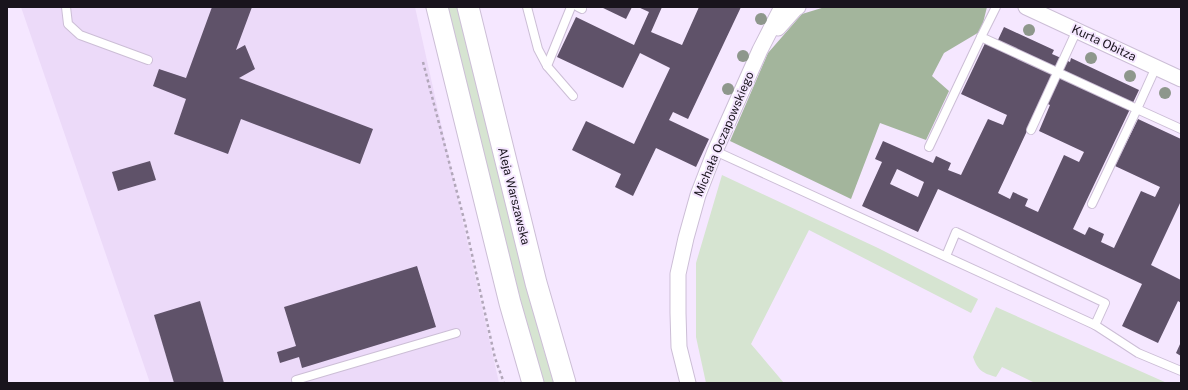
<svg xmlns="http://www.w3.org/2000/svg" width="1188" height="390" font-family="'Public Sans',sans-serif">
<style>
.built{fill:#ecdaf9}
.green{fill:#d6e4d1}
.forest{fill:#a3b59c}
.building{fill:#5f5269;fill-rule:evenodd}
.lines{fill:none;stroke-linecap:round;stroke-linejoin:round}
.lane-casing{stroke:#ccbed6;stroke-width:10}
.street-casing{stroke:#ccbed6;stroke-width:17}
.secondary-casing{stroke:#ccbed6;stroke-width:23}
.path{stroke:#b2a7ba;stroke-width:2.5;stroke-dasharray:3 3;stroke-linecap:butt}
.lane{stroke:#fff;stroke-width:8}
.street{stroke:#fff;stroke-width:15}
.secondary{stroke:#fff;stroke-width:21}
.tree{fill:#8e978c}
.labels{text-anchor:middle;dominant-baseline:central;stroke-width:4;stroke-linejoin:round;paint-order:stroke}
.street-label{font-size:12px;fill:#19141d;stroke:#f5e7ff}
</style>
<rect width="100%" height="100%" fill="#f5e7ff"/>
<!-- built -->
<polygon class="built" points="21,7 415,7 499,383 150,383"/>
<!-- green -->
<g class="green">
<polygon points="448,7 458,7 544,351 555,383 544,383 534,354"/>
<polygon points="722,175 878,248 978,299 971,313 809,230 751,344 784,383 706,383 696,337 696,263"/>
<path d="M996,307L1167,383H1035L1002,367L996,377C983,373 978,371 973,357Z"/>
</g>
<!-- forest -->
<polygon class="forest" points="825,7 987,7 981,31 944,53 932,76 949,91 926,140 880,123 851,199 730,141 768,53 802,14"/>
<!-- building -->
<g class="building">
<polygon points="212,7 252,7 236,50 245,45 255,69 239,78 373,129 360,164 241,119 228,154 174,134 186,99 153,86 159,69 186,78"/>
<polygon points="601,7 632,7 626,19"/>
<polygon points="638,7 662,7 651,32 682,45 699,7 741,7 688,119 673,112 669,120 709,139 696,167 656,148 633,196 615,187 621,174 572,150 586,121 634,144 670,68 640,53 623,88 557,57 576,17 634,45 649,12"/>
<path d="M1004,27L1054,50L1052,54L1070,62L1071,58L1139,90L1073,229L1085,235L1089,227L1104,234L1101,242L1114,248L1141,191L1155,197L1160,187L1115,166L1138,119L1181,139V201L1151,265L1181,280V303L1178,301L1158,343L1122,326L1142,284L1008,221L938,189L918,232L862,206L882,162L875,159L883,141L933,163L936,156L951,163L948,170L961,175L988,119L1003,125L1007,115L961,94L988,37L997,42ZM1041,101L1050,105L1039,131L1084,152L1079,162L1064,155L1038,212L1025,206L1028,199L1013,192L1010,199L998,193ZM897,169L924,182L918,197L890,184Z"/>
<polygon points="150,161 156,180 118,191 112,172"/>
<polygon points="417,266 436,327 302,368 299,357 280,363 277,352 296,346 284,307"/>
<polygon points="200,301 224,383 174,383 154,315"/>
<polygon points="1181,342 1181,356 1176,353"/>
</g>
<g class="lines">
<!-- lane casing -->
<g class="lane-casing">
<g id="lane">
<polyline points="66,7 68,24 80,35 148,60"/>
<polyline points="527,7 538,49 547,66"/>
<polyline points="571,7 547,66 573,96"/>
<polyline points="578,7 582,9"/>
<polyline points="996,7 981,37 1137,109 1092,204"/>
<polyline points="1156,67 1137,109 1181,129"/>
<polyline points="1031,130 1077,30"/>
<polyline points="929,147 981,37"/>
<polyline points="715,151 1095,325 1138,353 1181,371"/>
<polyline points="946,256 956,232 1105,303 1095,325"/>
<polyline points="296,380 456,333"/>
</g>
</g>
<!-- street casing -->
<g class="street-casing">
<g id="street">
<polyline points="1026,7 1181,79"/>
<polyline points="778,28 795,9 798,7"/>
<polyline points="688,383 679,347 678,313 678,274 686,238 698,195 715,151 760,50 782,7"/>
</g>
</g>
<!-- secondary casing -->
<g class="secondary-casing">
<g id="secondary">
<polyline points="437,7 510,303 533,383"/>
<polyline points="468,7 536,283 565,383"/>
</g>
</g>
<!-- path -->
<polyline class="path" points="423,62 465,223 495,358 504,383"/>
<!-- lane -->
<use href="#lane" class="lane"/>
<!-- street -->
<use href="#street" class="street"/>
<!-- secondary -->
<use href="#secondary" class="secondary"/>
</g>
<!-- trees -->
<g class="tree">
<circle cx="761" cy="19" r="6"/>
<circle cx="1029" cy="30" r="6"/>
<circle cx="743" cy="56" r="6"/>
<circle cx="1091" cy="58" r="6"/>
<circle cx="1130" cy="76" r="6"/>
<circle cx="728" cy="89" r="6"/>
<circle cx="1165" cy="93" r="6"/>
</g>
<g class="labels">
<!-- street labels -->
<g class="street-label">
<text transform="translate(1104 43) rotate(25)">Kurta Obitza</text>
<text transform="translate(724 134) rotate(-67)">Michała Oczapowskiego</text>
<text transform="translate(514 196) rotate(76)">Aleja Warszawska</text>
</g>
</g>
<!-- border -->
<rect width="1188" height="390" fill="none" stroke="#19141d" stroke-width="16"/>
</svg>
